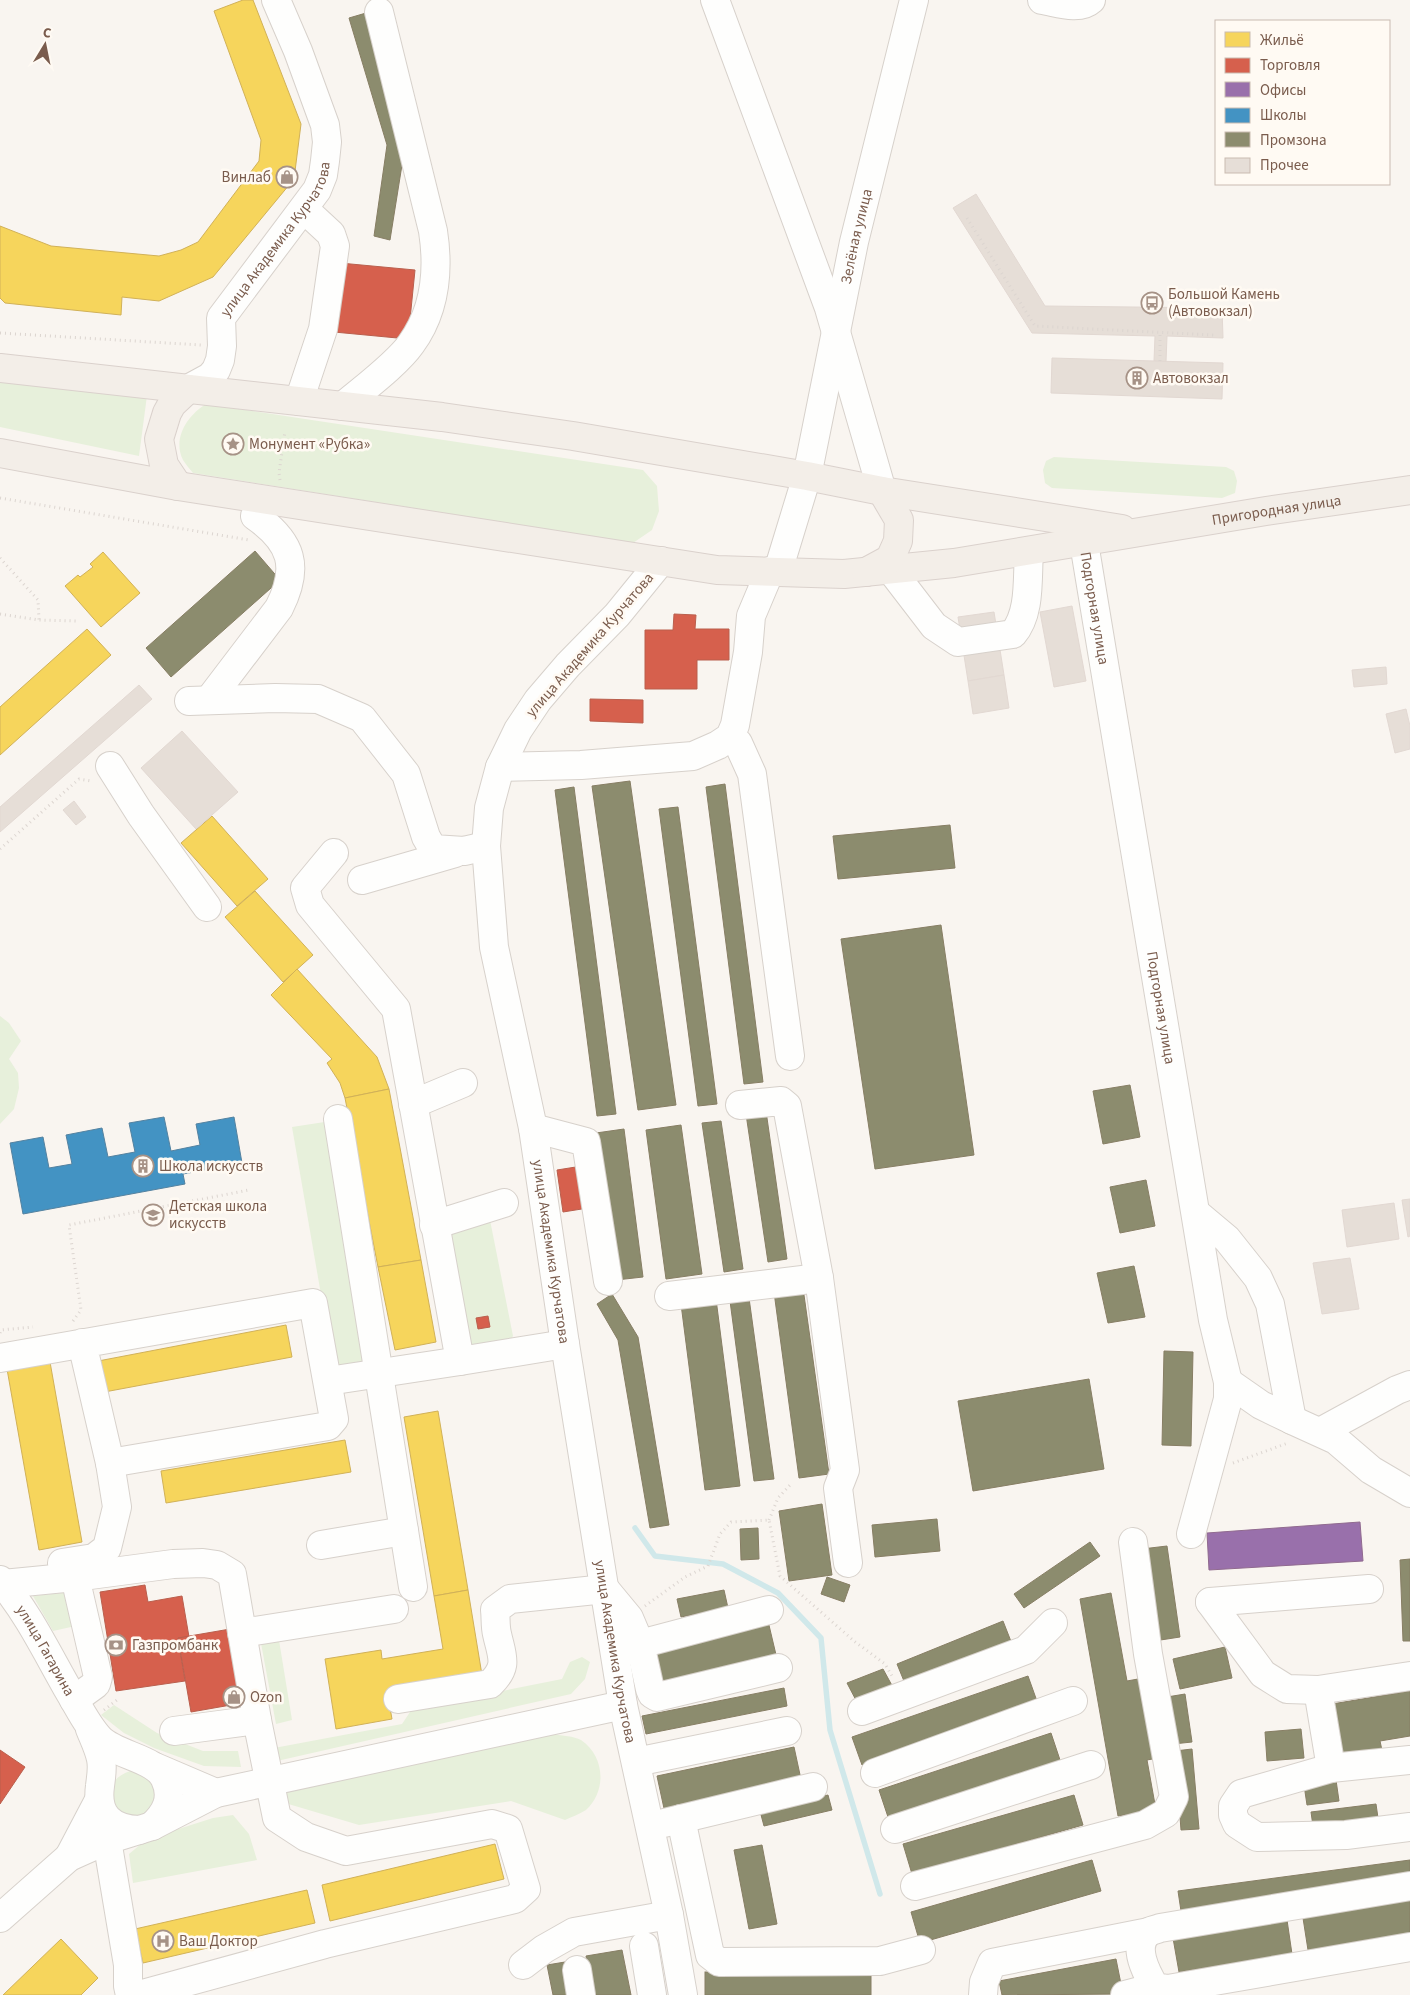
<svg xmlns="http://www.w3.org/2000/svg" width="1410" height="1995" font-family="'Source Sans 3',sans-serif">
<style>
.green{fill:#e7f0db}
.homes{fill:#f6d55c;stroke:#d1b158}
.shops{fill:#d6604d;stroke:#ba5f4d}
.offices{fill:#9970ab;stroke:#906a8f}
.schools{fill:#4393c3;stroke:#5482a0}
.industry{fill:#8c8c6e;stroke:#877e64}
.lines{fill:none;stroke-linecap:round;stroke-linejoin:round}
.stream{stroke:#d0e8ea;stroke-width:5.5}
.building{fill:#e6ded7;stroke:#e2d8d2}
.minor-casing{stroke:#d7d1cb;stroke-width:30}
.major-casing{stroke:#dad1cc;stroke-width:30}
.path{stroke:#dcd5d0;stroke-width:3;stroke-dasharray:1 4;stroke-linecap:butt}
.minor{stroke:#fefefd;stroke-width:28}
.major{stroke:#f3eee8;stroke-width:28}
.labels{text-anchor:middle;dominant-baseline:central;stroke-width:5;stroke-linejoin:round;paint-order:stroke}
.poi-label{font-size:15px;fill:#7a5c4d;stroke:#fffaf3;text-anchor:start}
.street-label{font-size:15px;fill:#7a5c4d;stroke:#fffaf3}
</style>
<rect width="100%" height="100%" fill="#f9f5f0"/>
<!-- green -->
<g class="green">
<polygon points="0,372 148,388 139,456 0,427"/>
<path d="M206,404L643,470L657,486L659,511L652,530L633,543L193,473C190,469 186,465 183,460C172,438 188,415 206,404Z"/>
<polygon points="1054,457 1226,467 1234,471 1237,481 1235,493 1222,498 1052,488 1045,483 1043,470 1046,461"/>
<polygon points="0,1016 9,1023 21,1041 9,1059 18,1073 19,1088 14,1109 0,1124"/>
<polygon points="331,1121 366,1361 347,1372 333,1364 292,1127"/>
<polygon points="490,1220 513,1336 508,1344 472,1351 446,1234"/>
<polygon points="73,1592 80,1625 53,1631 33,1596"/>
<polygon points="278,1634 292,1720 276,1724 260,1638"/>
<polygon points="582,1657 590,1662 585,1679 571,1694 277,1761 274,1748 402,1724 412,1709 562,1679 570,1662"/>
<polygon points="114,1705 157,1733 203,1751 238,1751 241,1767 204,1766 154,1748 124,1733 101,1715"/>
<path d="M554,1734C562,1736 574,1736 581,1740C605,1756 607,1791 586,1810C580,1814 571,1817 565,1820L511,1801L359,1825L285,1803L278,1790Z"/>
<path d="M130,1771C146,1772 150,1779 158,1792L154,1810L137,1820L113,1808C110,1789 109,1779 130,1771Z"/>
<polygon points="233,1815 249,1834 257,1860 133,1883 129,1854 147,1839 213,1818"/>
</g>
<!-- homes -->
<g class="homes">
<polygon points="243,0 253,0 301,124 294,179 213,277 159,301 122,297 121,315 5,303 0,298 0,226 51,246 159,256 181,250 198,242 259,161 261,140 214,11"/>
<polygon points="103,552 140,593 101,627 65,586 78,575 80,577 93,567 90,564"/>
<polygon points="87,629 111,655 0,755 0,707"/>
<polygon points="212,816 268,879 237,906 181,843"/>
<polygon points="255,891 313,955 283,982 225,917"/>
<polygon points="297,969 377,1057 389,1089 345,1098 340,1083 327,1063 332,1059 271,995"/>
<polygon points="389,1089 421,1260 378,1267 345,1098"/>
<polygon points="421,1260 436,1342 395,1350 378,1267"/>
<polygon points="286,1325 292,1357 99,1393 93,1362"/>
<polygon points="50,1362 82,1542 39,1550 7,1369"/>
<polygon points="438,1411 468,1590 434,1596 404,1417"/>
<polygon points="345,1440 351,1472 166,1503 161,1471"/>
<polygon points="468,1590 482,1675 387,1691 392,1719 336,1729 325,1659 381,1650 382,1659 443,1649 434,1596"/>
<polygon points="495,1844 504,1879 330,1921 322,1885"/>
<polygon points="307,1890 315,1923 143,1963 135,1929"/>
<polygon points="61,1939 98,1978 81,1995 3,1995"/>
</g>
<!-- shops -->
<g class="shops">
<polygon points="340,263 415,270 408,339 334,332"/>
<polygon points="674,614 696,615 695,629 729,629 729,660 697,660 697,689 645,689 645,630 673,630"/>
<polygon points="590,699 643,700 643,723 590,721"/>
<polygon points="582,1166 588,1208 563,1212 557,1170"/>
<polygon points="488,1316 490,1327 478,1329 476,1318"/>
<polygon points="145,1585 148,1602 182,1596 189,1637 178,1638 185,1681 116,1691 100,1592"/>
<polygon points="236,1628 248,1702 191,1712 178,1638"/>
<polygon points="0,1750 25,1767 0,1804"/>
</g>
<!-- offices -->
<polygon class="offices" points="1360,1522 1363,1561 1209,1570 1207,1533"/>
<!-- schools -->
<polygon class="schools" points="164,1117 171,1151 200,1145 196,1124 234,1117 242,1163 183,1174 185,1184 23,1214 10,1143 43,1137 49,1168 72,1164 66,1135 102,1128 108,1157 135,1152 129,1123"/>
<!-- industry -->
<g class="industry">
<polygon points="366,13 405,146 390,240 374,236 387,145 349,18"/>
<polygon points="255,551 280,580 171,677 146,648"/>
<polygon points="630,781 676,1105 638,1110 592,786"/>
<polygon points="725,784 763,1082 744,1084 706,787"/>
<polygon points="574,787 616,1114 597,1116 555,790"/>
<polygon points="678,807 717,1104 698,1106 659,809"/>
<polygon points="950,825 955,868 838,879 833,836"/>
<polygon points="941,925 974,1155 875,1169 841,939"/>
<polygon points="1130,1085 1140,1137 1103,1144 1093,1091"/>
<polygon points="766,1111 787,1259 768,1262 746,1114"/>
<polygon points="721,1121 743,1269 724,1272 702,1123"/>
<polygon points="681,1125 702,1274 666,1279 646,1130"/>
<polygon points="624,1129 643,1277 616,1280 596,1133"/>
<polygon points="1146,1180 1155,1226 1120,1233 1110,1187"/>
<polygon points="1134,1266 1145,1317 1108,1323 1097,1273"/>
<polygon points="803,1288 829,1474 799,1478 774,1292"/>
<polygon points="612,1294 638,1337 669,1525 650,1528 618,1340 597,1304"/>
<polygon points="749,1298 774,1479 754,1481 730,1301"/>
<polygon points="716,1299 740,1486 705,1490 681,1304"/>
<polygon points="1164,1351 1193,1352 1191,1446 1162,1445"/>
<polygon points="1089,1379 1104,1469 973,1491 958,1401"/>
<polygon points="822,1504 832,1575 789,1581 779,1511"/>
<polygon points="937,1519 940,1551 875,1557 872,1525"/>
<polygon points="758,1528 759,1559 741,1560 740,1529"/>
<polygon points="1090,1542 1100,1556 1024,1608 1014,1594"/>
<polygon points="1167,1546 1180,1637 1154,1641 1142,1549"/>
<polygon points="1410,1559 1410,1641 1403,1641 1400,1560"/>
<polygon points="827,1577 850,1585 844,1602 821,1594"/>
<polygon points="724,1590 728,1608 681,1617 677,1599"/>
<polygon points="1111,1593 1127,1681 1149,1677 1163,1757 1147,1760 1156,1810 1118,1816 1080,1599"/>
<polygon points="768,1621 777,1659 659,1689 649,1651"/>
<polygon points="1003,1621 1012,1644 906,1686 897,1664"/>
<polygon points="1225,1647 1232,1678 1180,1689 1173,1659"/>
<polygon points="883,1669 895,1691 858,1704 847,1683"/>
<polygon points="1028,1676 1038,1704 862,1765 852,1737"/>
<polygon points="784,1688 787,1706 646,1734 642,1716"/>
<polygon points="1410,1691 1410,1736 1380,1741 1383,1755 1336,1763 1326,1705"/>
<polygon points="1185,1694 1192,1742 1173,1744 1167,1697"/>
<polygon points="1301,1729 1304,1758 1267,1761 1265,1732"/>
<polygon points="1051,1733 1061,1763 889,1820 879,1790"/>
<polygon points="794,1747 802,1784 665,1813 657,1776"/>
<polygon points="1192,1749 1199,1829 1181,1830 1175,1751"/>
<polygon points="1336,1780 1339,1801 1307,1805 1304,1785"/>
<polygon points="828,1795 832,1810 764,1826 760,1811"/>
<polygon points="1074,1795 1083,1825 912,1874 903,1844"/>
<polygon points="1376,1804 1379,1825 1314,1833 1311,1812"/>
<polygon points="762,1845 777,1924 749,1929 734,1850"/>
<polygon points="1092,1860 1101,1891 920,1943 911,1912"/>
<polygon points="1410,1860 1410,1880 1181,1911 1178,1891"/>
<polygon points="1410,1899 1410,1933 1308,1950 1303,1918"/>
<polygon points="1287,1920 1292,1954 1179,1972 1173,1938"/>
<polygon points="622,1950 631,1995 593,1995 586,1956"/>
<polygon points="1116,1959 1123,1994 1002,1995 999,1981"/>
<polygon points="565,1962 571,1995 553,1995 547,1965"/>
<rect x="705" y="1972" width="166" height="23"/>
</g>
<g class="lines">
<!-- stream -->
<polyline class="stream" points="635,1528 655,1556 723,1564 778,1593 821,1638 830,1730 880,1894"/>
</g>
<!-- building -->
<g class="building">
<polygon points="976,194 1045,306 1222,308 1223,338 1167,336 1166,362 1154,361 1155,336 1032,333 953,208"/>
<polygon points="1052,358 1223,363 1222,399 1051,393"/>
<polygon points="1072,606 1086,681 1054,687 1040,612"/>
<polygon points="994,612 1004,675 968,681 958,617"/>
<polygon points="1386,667 1387,684 1354,687 1352,670"/>
<polygon points="1004,675 1009,708 973,714 968,681"/>
<polygon points="139,685 152,699 0,832 0,807"/>
<polygon points="1406,709 1410,726 1410,749 1395,753 1386,714"/>
<polygon points="182,731 238,792 196,829 141,768"/>
<polygon points="74,801 86,817 76,825 63,810"/>
<polygon points="1410,1199 1410,1236 1408,1237 1402,1200"/>
<polygon points="1394,1203 1399,1239 1347,1247 1342,1210"/>
<polygon points="1350,1258 1359,1309 1322,1314 1313,1263"/>
</g>
<g class="lines">
<!-- minor casing -->
<g class="minor-casing">
<g id="minor">
<polyline points="715,0 829,308 882,491"/>
<path d="M1042,0C1056,2 1079,11 1091,0"/>
<path id="s1" d="M188,389L210,377L216,370L220,360L222,346L221,318L317,190L323,175L325,161L327,142L325,125L298,51L276,0"/>
<polyline points="299,401 323,329 335,246 331,234 304,209"/>
<path d="M343,406C363,389 397,364 411,344C435,311 439,270 433,231L379,12"/>
<path id="s2" d="M1084,543L1213,1320L1228,1382V1399L1191,1534"/>
<path id="s3" d="M661,561L617,615L568,665L538,700L518,730L500,767L489,808L486,846L494,947L533,1128L565,1344L623,1705L669,1915L683,1995"/>
<path d="M891,570L934,626L958,642L1013,634C1031,613 1027,578 1029,551"/>
<path id="s4" d="M778,571L807,476L854,242L914,0"/>
<path d="M209,700L279,608C300,567 292,542 255,516"/>
<polyline points="189,701 275,698 318,699 362,718 406,774 426,837 433,849 464,851 486,846"/>
<polyline points="730,737 738,743 752,774 790,1056"/>
<polyline points="110,766 141,815 207,907"/>
<polyline points="500,767 581,765 693,756 718,745 730,737 735,725 748,652 751,616 770,571"/>
<polyline points="334,853 305,888 310,905 396,1009 460,1361 565,1344"/>
<polyline points="362,880 455,853"/>
<polyline points="413,1104 463,1083"/>
<polyline points="740,1105 781,1101 787,1106 819,1278 845,1470 838,1488 848,1563"/>
<polyline points="338,1119 413,1587"/>
<polyline points="533,1128 586,1142 608,1281"/>
<polyline points="1196,1213 1227,1239 1258,1278 1270,1304 1292,1420 1261,1405 1228,1382"/>
<polyline points="434,1225 504,1203"/>
<polyline points="669,1296 819,1278"/>
<polyline points="0,1358 313,1303 334,1419 328,1426 110,1463 82,1343"/>
<polyline points="328,1381 460,1361"/>
<polyline points="1292,1420 1336,1440 1371,1470 1410,1493"/>
<polyline points="1320,1432 1397,1390 1410,1385"/>
<polyline points="321,1545 404,1531"/>
<polyline points="62,1563 94,1558 107,1548 117,1507 110,1463"/>
<path id="s5" d="M0,1580C29,1614 48,1655 70,1693C79,1708 87,1725 99,1738C116,1756 156,1758 165,1779C174,1798 166,1813 152,1826"/>
<polyline points="3,1584 75,1577 173,1564 203,1563 217,1565 232,1574 257,1720 174,1731"/>
<polyline points="1210,1602 1263,1674 1287,1689 1318,1690 1410,1676"/>
<polyline points="1210,1602 1369,1589"/>
<polyline points="242,1633 394,1609"/>
<polyline points="640,1644 769,1610"/>
<polyline points="1318,1690 1331,1768 1241,1794 1233,1806 1233,1815 1237,1824 1257,1837 1346,1835 1410,1827"/>
<path d="M398,1699L490,1684C509,1666 502,1657 497,1634C495,1626 496,1618 495,1610L510,1599L605,1589L629,1618L640,1644L650,1689L652,1694L657,1697L778,1668"/>
<polyline points="74,1700 96,1684 98,1677 75,1577"/>
<polyline points="862,1711 1026,1650 1053,1623"/>
<path d="M90,1729C94,1739 99,1749 101,1759C103,1768 101,1777 100,1786C96,1815 111,1829 139,1830"/>
<polyline points="636,1762 787,1731"/>
<polyline points="155,1767 216,1793"/>
<polyline points="1331,1768 1410,1760"/>
<polyline points="875,1773 1073,1701"/>
<polyline points="681,1819 710,1955 719,1962 880,1961 921,1950"/>
<polyline points="664,1823 813,1787"/>
<polyline points="895,1829 1091,1765"/>
<polyline points="107,1840 128,1965 128,1986 130,1995"/>
<polyline points="69,1857 99,1800"/>
<polyline points="915,1886 1145,1825 1166,1813 1174,1797 1148,1654 1133,1542"/>
<path d="M1410,1886L1160,1928C1156,1930 1151,1930 1149,1932C1131,1945 1147,1974 1155,1987L1168,1989L1410,1947"/>
<polyline points="0,1918 69,1857 107,1840 152,1826 216,1793 623,1705"/>
<polyline points="644,1946 652,1995"/>
<polyline points="523,1965 544,1949 574,1932 669,1915"/>
<polyline points="577,1970 581,1995"/>
<polyline points="139,1995 325,1944 515,1899 526,1889 508,1829 492,1824 346,1851 306,1837 277,1818 257,1720"/>
<polyline points="983,1995 984,1982 992,1963 1149,1932"/>
<polyline points="1125,1995 1155,1987"/>
</g>
</g>
<!-- major casing -->
<g class="major-casing">
<g id="major">
<polyline points="0,368 442,417 573,436 807,476 882,491 1122,529"/>
<path id="s6" d="M0,453L178,486L717,570L844,574L954,563L1266,511L1410,490"/>
<polyline points="178,486 164,465 159,439 167,413 172,404 188,389"/>
<polyline points="866,572 890,559 898,541 899,520 882,491"/>
</g>
</g>
<!-- path -->
<g class="path">
<polyline points="967,218 1035,326 1214,335"/>
<polyline points="0,333 201,345"/>
<polyline points="1160,361 1160,332"/>
<polyline points="280,480 279,473 285,431"/>
<polyline points="0,498 249,540"/>
<polyline points="0,558 38,600 39,620"/>
<polyline points="0,614 39,620 78,621"/>
<polyline points="0,849 79,779 91,781"/>
<polyline points="73,1321 81,1310 69,1225 249,1190"/>
<polyline points="0,1333 1,1330 33,1327"/>
<polyline points="1233,1463 1288,1443"/>
<polyline points="769,1520 778,1498 791,1484"/>
<polyline points="645,1606 685,1577 708,1566 720,1534 731,1522 769,1520 780,1576 854,1641 885,1664 892,1676"/>
<polyline points="104,1710 117,1700"/>
</g>
<!-- minor -->
<use href="#minor" class="minor"/>
<!-- major -->
<use href="#major" class="major"/>
</g>
<!-- icons -->
<defs>
<g id="shop-ring" transform="scale(1.125)"><circle r="9.5" fill="#fffaf3" stroke="#a69286" stroke-width="1.5"/><path d="M-5-2.5h2.3a2.7 3.5 0 0 1 5.4 0H5L5.5 6h-11ZM-1.5-2.5h3a1.5 2.3 0 0 0-3 0Z" fill="#a69286"/></g>
<g id="bus-ring" transform="scale(1.125)"><circle r="9.5" fill="#fffaf3" stroke="#a69286" stroke-width="1.5"/><path d="M-5-6H5V4H4V6H2V4H-2V6H-4V4H-5ZM-3.5-4V0h7V-4ZM-3.5 1.2v1.5H-2V1.2ZM2 1.2v1.5H3.5V1.2Z" fill="#a69286"/></g>
<g id="building-ring" transform="scale(1.125)"><circle r="9.5" fill="#fffaf3" stroke="#a69286" stroke-width="1.5"/><path d="M-4-6H4V6H1V3H-1V6H-4ZM-2.5-4.3h1.7v1.8h-1.7ZM.8-4.3h1.7v1.8H.8ZM-2.5-1h1.7V.8h-1.7ZM.8-1h1.7V.8H.8Z" fill="#a69286"/></g>
<g id="sight-ring" transform="scale(1.125)"><circle r="9.5" fill="#fffaf3" stroke="#a69286" stroke-width="1.5"/><path d="M0-6L1.8-2.2L6-1.7L2.9 1.2L3.7 5.4L0 3.3L-3.7 5.4L-2.9 1.2L-6-1.7L-1.8-2.2Z" fill="#a69286"/></g>
<g id="school-ring" transform="scale(1.125)"><circle r="9.5" fill="#fffaf3" stroke="#a69286" stroke-width="1.5"/><path d="M0-5L7-2L0 1L-7-2ZM-4 1L0 2.5L4 1V4Q0 6-4 4Z" fill="#a69286"/></g>
<g id="bank-ring" transform="scale(1.125)"><circle r="9.5" fill="#fffaf3" stroke="#a69286" stroke-width="1.5"/><path d="M-6-4H6V4H-6ZM0-2.3a2.3 2.3 0 1 0 0 4.6a2.3 2.3 0 1 0 0-4.6Z" fill="#a69286"/></g>
<g id="hospital-ring" transform="scale(1.125)"><circle r="9.5" fill="#fffaf3" stroke="#a69286" stroke-width="1.5"/><path d="M-5-5h3v3.5h4V-5h3V5h-3V1.5h-4V5h-3Z" fill="#a69286"/></g>
</defs>
<g fill-rule="evenodd">
<use href="#shop-ring" x="287" y="177"/>
<use href="#bus-ring" x="1152" y="303"/>
<use href="#building-ring" x="1137" y="378"/>
<use href="#sight-ring" x="233" y="444"/>
<use href="#building-ring" x="143" y="1166"/>
<use href="#school-ring" x="153" y="1215"/>
<use href="#bank-ring" x="116" y="1645"/>
<use href="#shop-ring" x="234" y="1697"/>
<use href="#hospital-ring" x="163" y="1941"/>
</g>
<g class="labels">
<!-- poi labels -->
<g class="poi-label">
<text x="271" y="177" text-anchor="end">Винлаб</text>
<text x="1168" y="294">Большой Камень<tspan x="1168" dy="17">(Автовокзал)</tspan></text>
<text x="1153" y="378">Автовокзал</text>
<text x="249" y="444">Монумент «Рубка»</text>
<text x="159" y="1166">Школа искусств</text>
<text x="169" y="1206">Детская школа<tspan x="169" dy="17">искусств</tspan></text>
<text x="132" y="1645">Газпромбанк</text>
<text x="250" y="1697">Ozon</text>
<text x="179" y="1941">Ваш Доктор</text>
</g>
<!-- street labels -->
<g class="street-label">
<text stroke="none"><textPath href="#s4" startOffset="344">Зелёная улица</textPath></text>
<text stroke="none"><textPath href="#s1" startOffset="184">улица Академика Курчатова</textPath></text>
<text stroke="none"><textPath href="#s6" startOffset="1291">Пригородная улица</textPath></text>
<text stroke="none"><textPath href="#s2" startOffset="66">Подгорная улица</textPath></text>
<text transform="translate(590 645) rotate(-49)">улица Академика Курчатова</text>
<text stroke="none"><textPath href="#s2" startOffset="471">Подгорная улица</textPath></text>
<text stroke="none"><textPath href="#s3" startOffset="755">улица Академика Курчатова</textPath></text>
<text stroke="none"><textPath href="#s5" startOffset="84">улица Гагарина</textPath></text>
<text stroke="none"><textPath href="#s3" startOffset="1160">улица Академика Курчатова</textPath></text>
</g>
</g>
<!-- legend -->
<rect x="1215" y="20" width="175" height="165" fill="#fffaf3" stroke="#cabbb1"/>
<rect x="1225" y="32" width="25" height="15" fill="#f6d55c" stroke="#cabbb1"/>
<text x="1260" y="45" font-size="15" fill="#7a5c4d">Жильё</text>
<rect x="1225" y="58" width="25" height="15" fill="#d6604d" stroke="#cabbb1"/>
<text x="1260" y="70" font-size="15" fill="#7a5c4d">Торговля</text>
<rect x="1225" y="82" width="25" height="15" fill="#9970ab" stroke="#cabbb1"/>
<text x="1260" y="95" font-size="15" fill="#7a5c4d">Офисы</text>
<rect x="1225" y="108" width="25" height="15" fill="#4393c3" stroke="#cabbb1"/>
<text x="1260" y="120" font-size="15" fill="#7a5c4d">Школы</text>
<rect x="1225" y="132" width="25" height="15" fill="#8c8c6e" stroke="#cabbb1"/>
<text x="1260" y="145" font-size="15" fill="#7a5c4d">Промзона</text>
<rect x="1225" y="158" width="25" height="15" fill="#e6ded7" stroke="#cabbb1"/>
<text x="1260" y="170" font-size="15" fill="#7a5c4d">Прочее</text>
<!-- north arrow -->
<g transform="translate(45 45) rotate(10)" stroke="#fffaf3" stroke-width="4" paint-order="stroke">
<path d="M0-4L9 19L0 12L-9 19Z" fill="#7a5c4d"/>
<text y="-8" font-size="14" font-weight="bold" text-anchor="middle" fill="#7a5c4d">С</text>
</g>
</svg>
